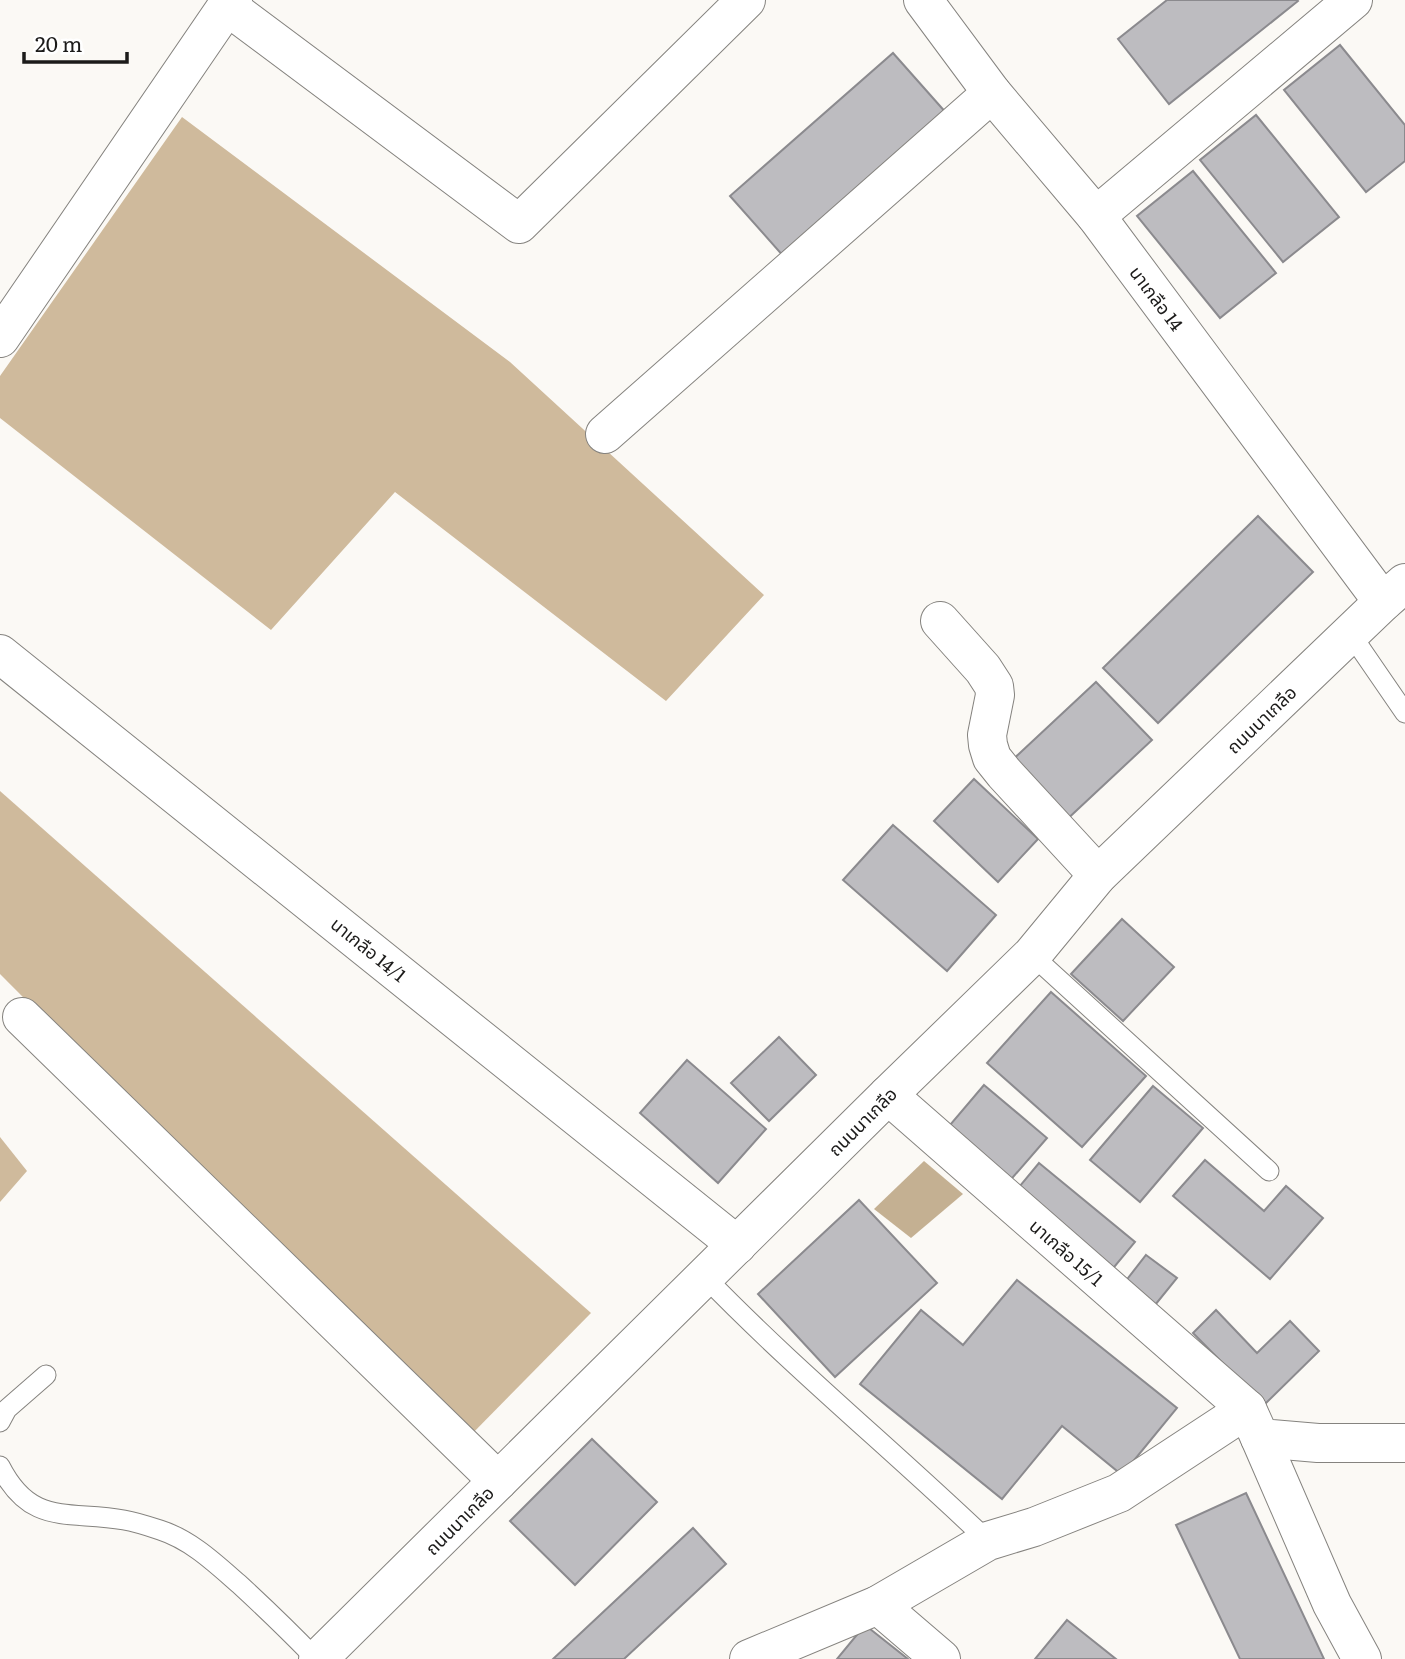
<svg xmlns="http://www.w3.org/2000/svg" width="1405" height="1659" font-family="Literata,'Noto Sans Thai',serif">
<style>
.forest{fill:#cfba9c}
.water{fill:#c4b092}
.building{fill:#bdbcc0;stroke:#8b8a8e;stroke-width:2}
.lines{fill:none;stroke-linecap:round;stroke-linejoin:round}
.service-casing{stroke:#85837f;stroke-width:21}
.minor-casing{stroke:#85837f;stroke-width:40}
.tertiary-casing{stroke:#85837f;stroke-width:40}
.service{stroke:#fff;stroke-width:19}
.minor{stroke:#fff;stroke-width:38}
.tertiary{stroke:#fff;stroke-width:38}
.labels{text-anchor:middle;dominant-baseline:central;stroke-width:7;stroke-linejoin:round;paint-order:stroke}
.street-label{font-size:18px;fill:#1c1b1a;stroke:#fff}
</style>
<rect width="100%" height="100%" fill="#fbf9f5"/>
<!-- forest -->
<g class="forest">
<polygon points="182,117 510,362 764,595 666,701 395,492 271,630 0,418 0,376"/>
<polygon points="0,791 591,1313 465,1441 0,974"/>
<polygon points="0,1137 27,1171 0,1202"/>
</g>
<!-- water -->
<polygon class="water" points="924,1161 963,1194 911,1238 874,1209"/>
<!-- building -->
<g class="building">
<polygon points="1167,0 1297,0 1298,1 1169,104 1118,39"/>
<polygon points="1340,45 1405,125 1405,161 1366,192 1284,90"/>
<polygon points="893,53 948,115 785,258 730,196"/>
<polygon points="1256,115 1339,217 1283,262 1200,160"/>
<polygon points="1193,171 1276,273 1220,318 1137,216"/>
<polygon points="1258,516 1313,572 1158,723 1103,668"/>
<polygon points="1096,682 1152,740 1062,824 1007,765"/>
<polygon points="974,779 1038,839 998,882 934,821"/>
<polygon points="893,825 996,915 947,971 843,880"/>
<polygon points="1122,919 1174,967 1123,1021 1071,974"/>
<polygon points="1051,992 1146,1076 1082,1147 987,1063"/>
<polygon points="779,1037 816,1075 769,1121 731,1083"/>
<polygon points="687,1060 766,1129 718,1183 640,1113"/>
<polygon points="984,1085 1047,1138 1007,1184 944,1132"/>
<polygon points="1153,1086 1203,1128 1140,1202 1090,1160"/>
<polygon points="1205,1160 1264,1211 1286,1186 1323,1218 1270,1279 1173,1196"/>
<polygon points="1039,1163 1135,1242 1110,1272 1015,1192"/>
<polygon points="859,1200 937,1283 835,1377 758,1294"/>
<polygon points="1146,1255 1177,1278 1151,1310 1121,1287"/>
<polygon points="1017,1280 1177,1408 1122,1475 1062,1426 1002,1499 860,1384 921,1310 963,1345"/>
<polygon points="1216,1310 1257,1353 1290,1321 1319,1351 1264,1405 1193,1333"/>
<polygon points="592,1439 657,1502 575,1585 510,1521"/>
<polygon points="1246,1493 1324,1659 1240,1659 1176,1525"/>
<polygon points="693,1528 726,1564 624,1659 553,1659"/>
<polygon points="1067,1620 1116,1659 1035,1659"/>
<polygon points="865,1625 908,1659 837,1659"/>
</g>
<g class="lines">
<!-- service casing -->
<g class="service-casing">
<g id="service">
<polyline points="1350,633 1405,713"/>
<polyline points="1032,955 1269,1171"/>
<path d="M704,1276C794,1369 894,1451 988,1541"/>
<polyline points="0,1422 7,1409 46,1375"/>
<path d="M0,1466C31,1527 68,1510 124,1520C136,1522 148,1526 160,1530C191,1540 215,1563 239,1584C265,1608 291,1633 316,1659"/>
</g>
</g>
<!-- minor casing -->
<g class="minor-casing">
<g id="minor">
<polyline points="923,0 992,93 1096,216 1383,602"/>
<polyline points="227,6 519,224 746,0"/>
<polyline points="1096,216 1353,0"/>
<polyline points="0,338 227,6 233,0"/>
<polyline points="605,434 992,93"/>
<polyline points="940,621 983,669 994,686 995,695 987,735 988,745 992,758 1004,773 1098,875"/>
<polyline points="0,654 737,1245"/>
<polyline points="22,1017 498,1481"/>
<polyline points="888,1095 1247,1409 1260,1438 1318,1443 1405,1443"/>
<polyline points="1260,1438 1332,1604 1362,1659"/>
<polyline points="878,1605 941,1659"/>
<polyline points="749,1659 878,1605 988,1541 1034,1527 1119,1493 1247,1409"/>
</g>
</g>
<!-- tertiary casing -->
<g class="tertiary-casing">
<polyline id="tertiary" points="318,1659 888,1095 1032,955 1098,875 1383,602 1405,583"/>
</g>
<!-- service -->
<use href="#service" class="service"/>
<!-- minor -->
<use href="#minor" class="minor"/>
<!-- tertiary -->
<use href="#tertiary" class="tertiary"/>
</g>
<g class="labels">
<!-- street labels -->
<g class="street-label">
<text transform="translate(1157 298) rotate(53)">นาเกลือ 14</text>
<text transform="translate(1261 719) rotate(-44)">ถนนนาเกลือ</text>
<text transform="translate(369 949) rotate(39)">นาเกลือ 14/1</text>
<text transform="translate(862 1121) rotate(-45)">ถนนนาเกลือ</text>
<text transform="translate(1067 1252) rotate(41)">นาเกลือ 15/1</text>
<text transform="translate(459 1520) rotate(-45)">ถนนนาเกลือ</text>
</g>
</g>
<!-- scale -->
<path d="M24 52v10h103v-10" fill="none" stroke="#1c1b1a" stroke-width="3.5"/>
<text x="35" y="52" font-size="21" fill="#1c1b1a" stroke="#ffffff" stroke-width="5" paint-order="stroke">20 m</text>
</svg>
